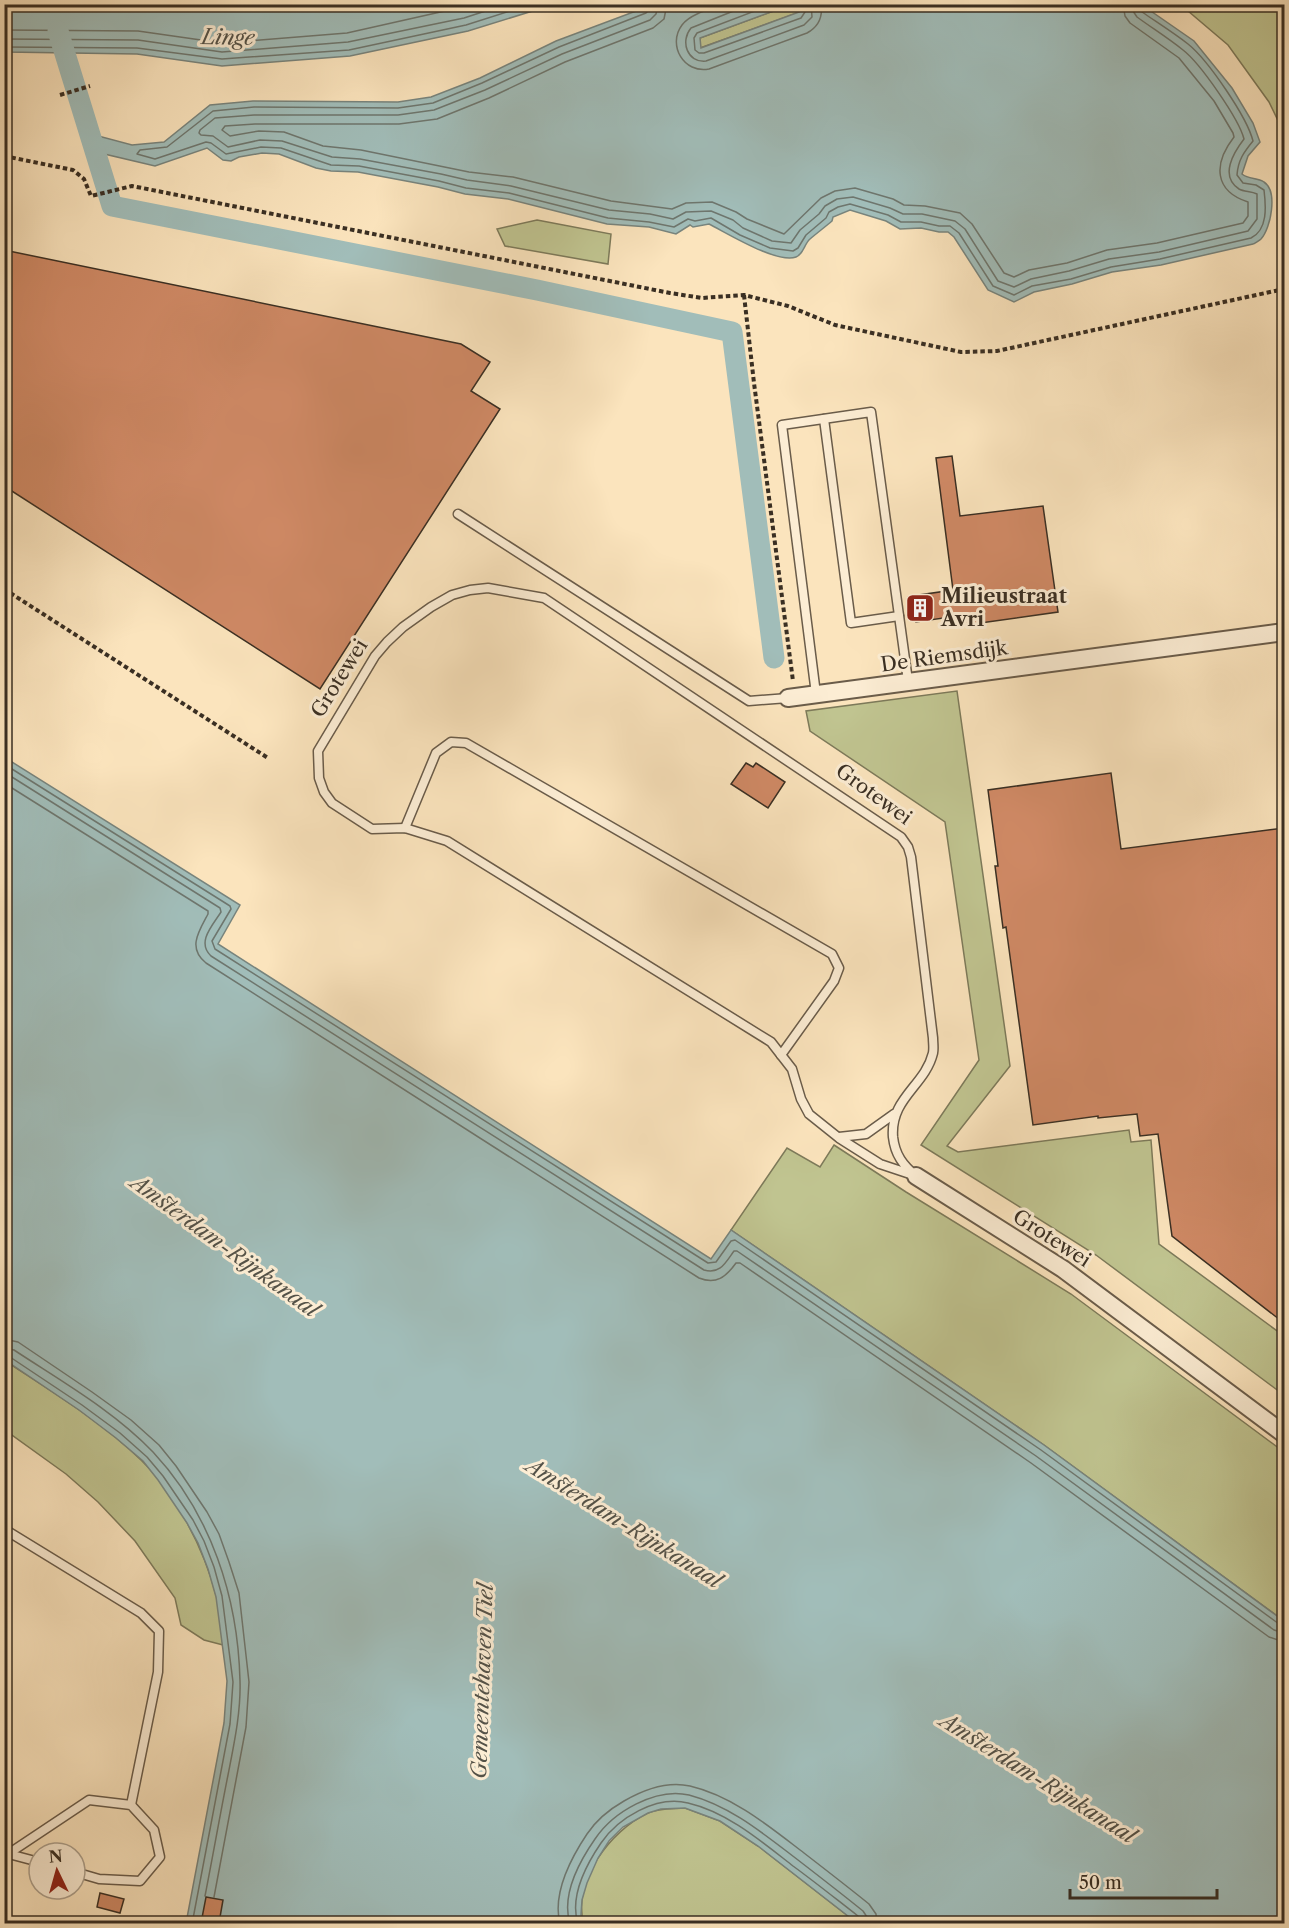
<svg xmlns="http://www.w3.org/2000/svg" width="1289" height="1928" font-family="'Libre Caslon Text',serif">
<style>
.green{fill:#c0c490;stroke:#7d7a5a;stroke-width:1.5}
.water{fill:#a1bdb9;stroke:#78847d;stroke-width:1.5}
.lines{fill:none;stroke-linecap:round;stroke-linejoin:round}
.shore{stroke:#6e766e;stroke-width:1.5}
.canal{stroke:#a1bdb9;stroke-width:21}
.building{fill:#cf8965;stroke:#3a2f23;stroke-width:1.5}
.lane-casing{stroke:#6a5c4a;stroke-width:11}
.street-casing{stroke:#6a5c4a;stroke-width:20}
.path{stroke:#3a2f23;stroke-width:4;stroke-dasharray:4.5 3;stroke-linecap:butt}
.lane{stroke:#fcedd4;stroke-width:8}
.street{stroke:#fcedd4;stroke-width:16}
.labels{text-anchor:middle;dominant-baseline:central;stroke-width:6;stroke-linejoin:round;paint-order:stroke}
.poi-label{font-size:20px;font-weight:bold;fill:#3a2f23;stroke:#fcedd4;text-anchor:start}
.street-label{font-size:20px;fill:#3a2f23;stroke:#fcedd4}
.water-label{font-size:21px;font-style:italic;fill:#545248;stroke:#fcedd4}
</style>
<rect width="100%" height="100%" fill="#fbe4bd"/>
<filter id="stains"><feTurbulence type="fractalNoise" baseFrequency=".00333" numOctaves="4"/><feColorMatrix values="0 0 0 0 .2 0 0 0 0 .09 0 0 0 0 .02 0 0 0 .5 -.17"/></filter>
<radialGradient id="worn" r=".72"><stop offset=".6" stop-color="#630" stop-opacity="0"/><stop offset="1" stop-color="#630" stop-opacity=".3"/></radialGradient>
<!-- green -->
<g class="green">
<polygon points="790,5 797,5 800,12 700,48 700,38"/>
<polygon points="1181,5 1284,5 1284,133 1269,102 1228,45"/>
<polygon points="537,220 611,234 608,264 505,246 497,229"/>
<polygon points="957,691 1010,1066 947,1146 958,1152 1129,1130 1131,1142 1151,1140 1159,1244 1284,1336 1284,1395 1096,1255 921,1145 979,1060 945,822 810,731 806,711"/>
<polygon points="834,1145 906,1192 1071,1294 1284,1452 1284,1621 1044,1445 731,1230 787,1148 820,1167"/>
<path d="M4,1360C51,1391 101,1421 141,1460C176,1494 204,1549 216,1595C220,1611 221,1629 223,1645L204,1640L181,1625L175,1598L135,1541L98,1502L66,1474L5,1430Z"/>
<path d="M685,1808L720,1821L758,1846L857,1923L584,1924C571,1882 611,1830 648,1813C659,1808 672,1809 685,1808Z"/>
</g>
<!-- water -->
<g class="water">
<polygon points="4,5 5,4 552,5 468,31 350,56 222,66 137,54 5,52"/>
<path d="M821,5H1142L1194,41L1232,88L1253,123L1260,142L1248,156L1242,174C1249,180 1257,177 1264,182C1278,191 1271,228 1261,239C1260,240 1254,244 1253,244L1161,265L1112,272L1072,284L1034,292L1014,302L988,290L954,237L948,232H939L921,228L900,229L886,221L850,210L833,217L832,221C825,227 817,233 810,239C804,244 804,254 796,257C777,264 727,233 709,224L693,227L690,225L676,234L649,227L607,224L508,199L465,194L438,187L358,172L331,171L316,168L279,154L262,153L239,157L231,161L223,160L207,148L155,166L96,152L91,134L132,145L164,142L210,105L253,101L398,102L431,97L480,78L556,41L652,5H790L700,38L701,48L799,12L797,5L817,6Z"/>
<polygon points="4,757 240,905 218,944 711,1259 731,1230 1044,1445 1284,1621 1284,1923 857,1923 758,1846 720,1821 685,1808 661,1809 648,1813 623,1827 609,1841 598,1858 587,1883 582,1900 581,1915 584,1923 186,1923 224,1723 227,1681 216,1597 208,1569 198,1543 187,1523 158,1480 143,1461 116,1438 79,1410 5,1360"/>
</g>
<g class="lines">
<!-- shore -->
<g class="shore">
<path d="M651,4L650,9L646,13L559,47L482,83L433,103L398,108L254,107L213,111L167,147L140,150L137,154L155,159L206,142L211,143L226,154L261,147L281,148L331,165L359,166L439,181L466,188L509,193L608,218L649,222L674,227L688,219L695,221L711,218L740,235L770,248L793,251L798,248L806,235L826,218L829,212L838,207L850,204L888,215L901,222H921L939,226H950L959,233L993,286L1014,295L1032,286L1071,279L1111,267L1160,259L1251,238C1268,230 1266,206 1264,190L1256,185L1243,183L1237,175C1238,160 1244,152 1253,141C1247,117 1208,60 1188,44C1174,33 1158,23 1142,12L1140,4"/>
<path d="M658,4L656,14L650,20L562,54L485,90L434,110L398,115H254L215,118L200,130L199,133L201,135L213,136L228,147L260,140L282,141L332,157L360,159L441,174L467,180L511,186L609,210L650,214L673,219L686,212L711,211L733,220L743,228L772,241L791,243L800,230L819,214L825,206L837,199L853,197L890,208L903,214H922L955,221L965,229L998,281L1014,287L1031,279L1069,271L1109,259L1159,252L1248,231L1257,219V194C1251,191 1244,192 1239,189C1219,176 1234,152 1244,139C1239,119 1200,63 1183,50C1168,38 1152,28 1137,17L1133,11L1132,4"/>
<path d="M667,4L664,19L653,28L565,62L489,98L437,119L399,124H255L225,126L222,130L230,136L259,131L284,132L323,146L361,150L469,172L513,177L611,201L672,209L686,203L712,202L736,212L747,219L784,234L821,198L835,191L855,188L893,199L904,205L925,206L960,213L972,224L1004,273L1014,277L1029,270L1067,263L1107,250L1157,243L1243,223L1248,216V202C1214,191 1213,164 1234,137L1233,133L1214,101L1179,58L1130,23L1125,16L1123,4"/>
<path d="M726,4C712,9 691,13 682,25C667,45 684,74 709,69L807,33C818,27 823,17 821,4"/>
<path d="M751,4L691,28C680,41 687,63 706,61L804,25L812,17L811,4"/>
<polyline points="773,4 697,33 694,38 695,50 699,53 704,53 801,18 805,12 803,4"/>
<polyline points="4,30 138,31 222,43 347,33 476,4"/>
<polyline points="4,39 138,40 222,52 348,42 464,18 507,4"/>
<polyline points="4,47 137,48 222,59 349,50 466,25 532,4"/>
<polyline points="4,764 230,906 231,909 212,941 215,949 708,1263 716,1262 731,1241 735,1240 1041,1450 1279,1624 1284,1625"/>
<path d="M4,772L220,908L221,912C213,925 196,942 211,956L704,1270C720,1275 726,1262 734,1251H737L1036,1456L1274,1630L1284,1633"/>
<path d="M4,783L208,911V914C199,931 187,948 206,963L699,1278C716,1285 726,1277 736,1263H740L1031,1463L1269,1637L1284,1642"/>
<polyline points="4,1339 18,1342 92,1392 131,1420 159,1445 176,1466 207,1512 219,1534 229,1562 239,1593 249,1682 246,1727 214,1897"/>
<path d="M4,1348L14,1350C61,1381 114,1411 153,1452C211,1514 238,1597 240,1681C241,1712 234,1744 228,1775C220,1815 213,1855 205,1896"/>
<polyline points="4,1356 10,1357 82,1405 120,1433 147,1457 163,1476 193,1520 204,1541 214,1567 222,1596 233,1682 230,1724 192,1924"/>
<path d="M560,1924C552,1893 571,1858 587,1834C597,1819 610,1809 624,1801C643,1790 668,1781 690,1786C733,1796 770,1827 804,1853C826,1870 848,1887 869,1904L876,1914L877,1924"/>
<path d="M570,1924C561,1895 579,1862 595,1839C613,1812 656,1787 689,1795C731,1806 765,1835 798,1860C820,1877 842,1894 863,1911L867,1917L868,1924"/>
<path d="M578,1924C569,1896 586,1865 601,1843C618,1818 656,1795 688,1803C727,1812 761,1841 793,1866C815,1882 836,1899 858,1916L860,1924"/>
</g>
<!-- canal -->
<polyline class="canal" points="58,31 112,206 537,290 732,332 774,658"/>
</g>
<!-- building -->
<g class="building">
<polygon points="4,250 461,344 490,362 471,391 500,409 320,689 4,486"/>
<polygon points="952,456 960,516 1043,506 1058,612 973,624 958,625 957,616 916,622 912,596 953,590 936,458"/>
<polygon points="746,763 753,767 756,763 785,782 768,808 731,784"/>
<polygon points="1111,773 1121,849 1284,828 1284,1323 1172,1236 1158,1134 1140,1136 1137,1114 1098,1118 1098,1116 1033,1125 1006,927 1003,928 995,866 998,866 988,790"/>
<polygon points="100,1893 124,1899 120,1913 97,1907"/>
<polygon points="206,1897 223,1900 219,1923 201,1923"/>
</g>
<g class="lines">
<!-- lane casing -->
<g class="lane-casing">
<g id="lane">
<polyline points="824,419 851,623 899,616"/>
<polyline points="458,514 749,701 788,698"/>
<path d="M488,588L544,598L901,837L908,847L911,857L933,1038C933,1043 934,1048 933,1053C925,1086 890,1098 893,1137C895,1155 903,1165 916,1176L880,1164L839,1138L809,1114L801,1099L792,1069L771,1042L447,841L405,828L372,829L332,803L324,792L319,778L318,751L375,656L387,642L403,627L431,607L452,595L470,590Z"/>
<polyline points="816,694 782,425 871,412 908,681"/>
<polyline points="405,828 436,753 451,742 466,743 832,954 839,968 834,981 781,1055"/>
<polyline points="839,1137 866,1134 894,1114"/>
<polyline points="4,1529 141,1613 159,1631 158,1672 131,1805"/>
<polyline points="5,1853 39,1862"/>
<polyline points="8,1854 89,1800 131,1805 154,1830 160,1857 140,1881 99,1879 75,1872"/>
</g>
</g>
<!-- street casing -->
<g class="street-casing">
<g id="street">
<polyline points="788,698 1284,632"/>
<polyline points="916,1176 1063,1269 1284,1434"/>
</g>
</g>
<!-- path -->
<g class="path">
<polyline points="60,95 90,86"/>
<polyline points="4,156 73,170 84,179 91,196 132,186 670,293 702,298 744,295 788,306 835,325 961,352 997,351 1284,289"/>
<polyline points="744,295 754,383 793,681"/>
<polyline points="4,589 268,758"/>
</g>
<!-- lane -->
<use href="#lane" class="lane"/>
<!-- street -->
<use href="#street" class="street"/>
</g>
<!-- icons -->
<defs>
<g id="building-square" transform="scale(1.5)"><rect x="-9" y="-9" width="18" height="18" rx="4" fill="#8f2418" stroke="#fcedd4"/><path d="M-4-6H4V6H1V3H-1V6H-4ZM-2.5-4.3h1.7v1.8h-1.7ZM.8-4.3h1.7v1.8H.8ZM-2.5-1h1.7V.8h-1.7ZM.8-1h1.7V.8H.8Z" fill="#fff"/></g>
</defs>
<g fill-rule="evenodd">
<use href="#building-square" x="920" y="608"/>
</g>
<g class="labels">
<!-- poi labels -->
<g class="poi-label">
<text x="941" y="596">Milieustraat<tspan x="941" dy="23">Avri</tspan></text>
</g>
<!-- street labels -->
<g class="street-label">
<text transform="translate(944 656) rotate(-8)">De Riemsdijk</text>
<text transform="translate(339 678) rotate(-58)">Grotewei</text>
<text transform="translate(874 794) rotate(36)">Grotewei</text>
<text transform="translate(1052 1238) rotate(33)">Grotewei</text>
</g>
<!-- water labels -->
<g class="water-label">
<text transform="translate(228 37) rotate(1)">Linge</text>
<text transform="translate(225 1246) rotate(36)">Amsterdam-Rijnkanaal</text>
<text transform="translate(624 1523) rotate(32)">Amsterdam-Rijnkanaal</text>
<text transform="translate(482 1681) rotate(-88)">Gemeentehaven Tiel</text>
<text transform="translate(1038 1778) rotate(32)">Amsterdam-Rijnkanaal</text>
</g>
</g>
<!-- margin -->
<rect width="1289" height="1928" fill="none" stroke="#fbe4bd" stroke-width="24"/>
<rect x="6" y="6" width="1277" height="1916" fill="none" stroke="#3a2f23" stroke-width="3"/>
<rect x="12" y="12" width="1265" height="1904" fill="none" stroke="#3a2f23" stroke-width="1.5"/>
<!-- north arrow -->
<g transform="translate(57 1871) rotate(355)"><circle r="28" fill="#fcedd4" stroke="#aea18d" stroke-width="1.5"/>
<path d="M0-4.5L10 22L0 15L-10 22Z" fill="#8f2418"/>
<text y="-9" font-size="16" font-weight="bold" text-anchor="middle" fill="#3a2f23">N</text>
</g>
<!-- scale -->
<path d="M1070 1889v9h147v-9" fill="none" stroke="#3a2f23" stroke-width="3"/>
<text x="1079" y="1889" font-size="18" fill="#3a2f23" stroke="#fcedd4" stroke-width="4.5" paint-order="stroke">50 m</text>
<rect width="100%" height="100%" filter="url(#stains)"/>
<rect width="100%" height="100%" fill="url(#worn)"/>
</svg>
